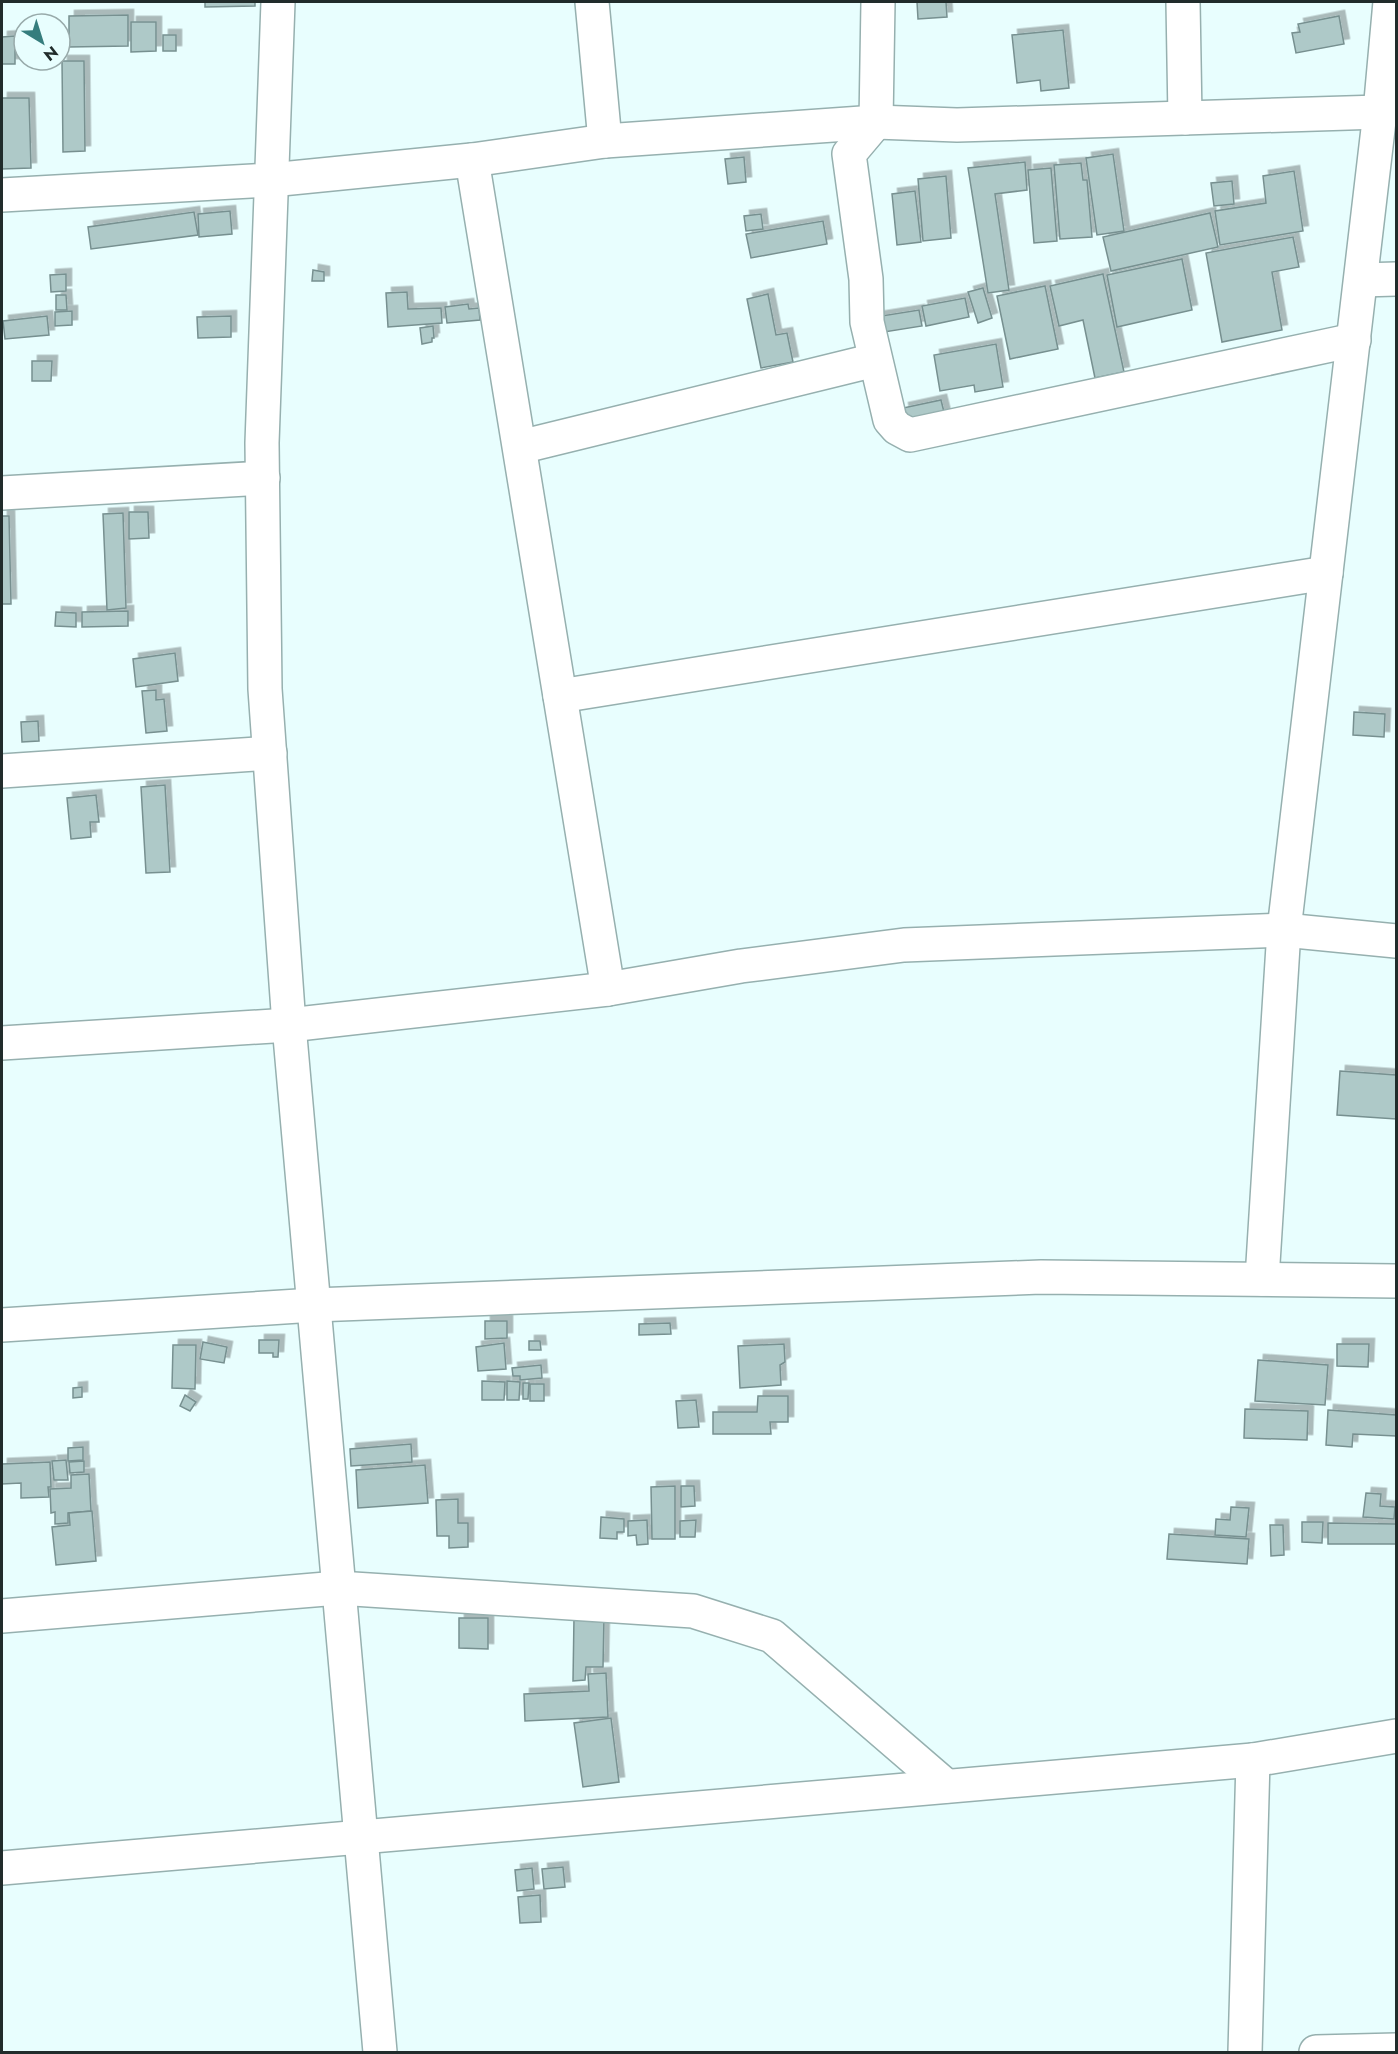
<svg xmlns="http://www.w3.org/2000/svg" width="1398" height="2054" font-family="Jost,sans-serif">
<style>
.building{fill:#aec9c8;stroke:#779090;stroke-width:1.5;filter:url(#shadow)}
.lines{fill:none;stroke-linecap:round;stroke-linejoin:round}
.minor-casing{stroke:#96b0af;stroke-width:36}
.minor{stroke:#fff;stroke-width:33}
</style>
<defs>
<filter id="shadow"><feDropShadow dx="5.5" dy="-5.5" stdDeviation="0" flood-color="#0004"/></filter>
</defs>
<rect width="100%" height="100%" fill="#e8fefe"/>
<!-- building -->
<g class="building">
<polygon points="205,2 255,2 255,6 205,7"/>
<polygon points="917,2 946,2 947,17 918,19"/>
<polygon points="128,15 128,46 69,47 69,16"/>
<polygon points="1339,16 1344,44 1296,53 1292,33 1300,32 1298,24"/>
<polygon points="131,22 156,22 156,51 131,52"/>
<polygon points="1063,30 1069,88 1041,91 1040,80 1017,83 1012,35"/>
<rect x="163" y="35" width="13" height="16"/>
<polygon points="15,36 15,64 2,64 2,37"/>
<polygon points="62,61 84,61 85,151 63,152"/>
<polygon points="2,98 29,98 31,168 2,169"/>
<polygon points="1113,154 1124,231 1097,235 1086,158"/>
<polygon points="744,157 746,182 728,184 725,159"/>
<polygon points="1025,162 1027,190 995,194 1009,290 988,293 968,168"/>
<polygon points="1081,163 1083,180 1087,180 1092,237 1060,239 1054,165"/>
<polygon points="1051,168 1057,241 1034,243 1028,170"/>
<polygon points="1294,171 1303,231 1220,245 1215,211 1266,203 1263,176"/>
<polygon points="946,176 951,238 923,241 918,179"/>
<polygon points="1232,181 1234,204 1214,206 1211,183"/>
<polygon points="915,191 921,242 897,245 892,194"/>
<polygon points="230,211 232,234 199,237 198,214"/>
<polygon points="194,212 198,235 91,249 88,227"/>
<polygon points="1210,213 1218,247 1111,271 1103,237"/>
<polygon points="761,214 763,229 746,231 744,216"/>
<polygon points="823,221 827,244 751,258 746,234"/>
<polygon points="1293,237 1299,267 1272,272 1282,330 1222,342 1206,253"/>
<polygon points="1182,259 1192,310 1117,327 1107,275"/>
<polygon points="313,270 324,272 324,281 312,281"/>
<polygon points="66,274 66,291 51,292 50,275"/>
<polygon points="1103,274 1124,372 1095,378 1083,320 1059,326 1050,286"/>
<polygon points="1045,286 1058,349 1010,359 997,296"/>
<polygon points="983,288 992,318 978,323 968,292"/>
<polygon points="407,292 408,309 441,308 442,323 388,327 386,293"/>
<polygon points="768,294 776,335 787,333 793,362 761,368 747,299"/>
<polygon points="56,295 66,295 67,310 56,310"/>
<polygon points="965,298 969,317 926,326 922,306"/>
<polygon points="468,304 469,309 479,308 480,320 447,323 445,307"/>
<polygon points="919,310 922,326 878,333 875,317"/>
<polygon points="72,311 72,325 55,326 55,312"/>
<polygon points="47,316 49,335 5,339 3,321"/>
<polygon points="231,316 231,337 198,338 197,317"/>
<polygon points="433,326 434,338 432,338 432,342 422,344 420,328"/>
<polygon points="996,344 1003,387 975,392 974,385 940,391 934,355"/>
<polygon points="32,361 52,361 51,381 32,381"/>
<polygon points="941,400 945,416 906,425 903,408"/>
<polygon points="129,512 148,512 149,538 129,539"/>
<polygon points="123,513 126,608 107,610 103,514"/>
<polygon points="2,516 9,516 11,604 2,604"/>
<polygon points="128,611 128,626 82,627 82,612"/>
<polygon points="56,612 76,613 76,627 55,626"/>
<polygon points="175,653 178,681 136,687 133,659"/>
<polygon points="156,690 156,700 164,699 167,731 146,733 142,691"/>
<polygon points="1354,712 1385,714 1384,737 1353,735"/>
<polygon points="38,721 39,741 22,742 21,722"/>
<polygon points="165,785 170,872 146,873 141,787"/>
<polygon points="96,795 99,822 90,822 91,837 71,839 67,798"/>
<polygon points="1340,1071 1396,1075 1396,1119 1337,1115"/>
<polygon points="485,1321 507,1321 507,1338 485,1339"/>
<polygon points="670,1323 671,1334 639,1335 639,1324"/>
<polygon points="259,1340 279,1340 278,1357 273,1357 273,1353 259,1353"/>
<polygon points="529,1341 540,1341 541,1350 529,1350"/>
<polygon points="203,1342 227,1347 224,1363 200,1359"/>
<polygon points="504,1343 506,1369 478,1371 476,1347"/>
<polygon points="784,1344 785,1362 780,1365 781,1385 740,1388 738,1346"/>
<polygon points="1337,1344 1369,1344 1368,1367 1337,1366"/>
<polygon points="173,1345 196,1345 195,1389 172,1388"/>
<polygon points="1258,1360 1328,1365 1325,1405 1255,1401"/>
<polygon points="541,1365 542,1378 520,1380 520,1376 513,1376 512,1368"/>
<polygon points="482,1381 505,1382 504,1400 482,1400"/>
<polygon points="507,1381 520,1382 519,1400 507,1400"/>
<polygon points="523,1383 529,1383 528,1399 523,1399"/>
<rect x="530" y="1384" width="14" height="17"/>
<polygon points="82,1387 82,1397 73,1398 73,1388"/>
<polygon points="185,1395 196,1402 190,1411 180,1406"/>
<polygon points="758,1396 788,1396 788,1422 770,1422 771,1434 713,1434 713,1412 757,1412"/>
<polygon points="696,1400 699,1427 678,1428 676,1401"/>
<polygon points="1245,1409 1308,1411 1307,1440 1244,1438"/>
<polygon points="1328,1410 1396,1415 1396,1436 1353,1434 1352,1447 1326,1445"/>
<polygon points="411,1444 412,1462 351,1466 350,1449"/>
<polygon points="83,1447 83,1460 68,1461 68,1448"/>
<polygon points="66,1460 68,1480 54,1480 52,1461"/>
<polygon points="84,1461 84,1472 70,1473 69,1462"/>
<polygon points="50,1462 51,1487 48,1487 49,1497 21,1498 21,1483 2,1484 2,1464"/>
<polygon points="425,1465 428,1503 358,1508 356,1470"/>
<polygon points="89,1474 91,1511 68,1513 68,1523 55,1524 55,1512 51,1513 50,1489 71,1488 71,1475"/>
<polygon points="675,1486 675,1539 652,1539 651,1487"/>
<polygon points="681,1486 694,1486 695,1506 681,1507"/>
<polygon points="1366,1493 1381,1494 1380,1506 1395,1507 1394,1519 1363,1517"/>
<polygon points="458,1499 458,1523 468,1523 468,1547 449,1548 449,1536 437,1536 436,1500"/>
<polygon points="1231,1507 1249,1508 1246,1537 1215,1535 1216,1519 1230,1520"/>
<polygon points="92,1511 96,1561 56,1565 52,1527 70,1525 69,1513"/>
<polygon points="601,1517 624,1519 624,1532 617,1532 617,1539 600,1538"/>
<polygon points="647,1520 648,1544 637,1545 636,1535 628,1536 628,1521"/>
<polygon points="696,1520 695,1537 680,1537 680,1521"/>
<polygon points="1302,1522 1323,1522 1322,1543 1302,1542"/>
<polygon points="1328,1523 1396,1524 1396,1544 1328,1544"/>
<polygon points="1270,1525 1283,1525 1284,1555 1271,1556"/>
<polygon points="1169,1534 1249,1539 1247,1564 1167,1559"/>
<polygon points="574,1617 604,1617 603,1667 586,1667 585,1680 573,1681"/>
<polygon points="459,1618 488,1618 488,1649 459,1648"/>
<polygon points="606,1673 608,1717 525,1721 524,1694 589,1691 588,1674"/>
<polygon points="611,1718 619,1782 583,1787 574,1723"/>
<polygon points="563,1867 565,1887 544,1889 542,1869"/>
<polygon points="532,1868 534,1889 517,1891 515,1870"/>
<polygon points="540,1895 541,1922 520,1923 518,1897"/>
</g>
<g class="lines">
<!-- minor casing -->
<g class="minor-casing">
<g id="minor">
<polyline points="278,2 262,443 265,689 289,1025 380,2052"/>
<polyline points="592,2 605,141"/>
<polyline points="878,2 876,122 849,154 866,279 867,322 890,420 897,428 910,435 1354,340"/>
<polyline points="1183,2 1185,118"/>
<polyline points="472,160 608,989"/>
<polyline points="2,195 271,180 472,160 605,141 876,122 957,125 1380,112"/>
<polyline points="1361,280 1396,279"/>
<polyline points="520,447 875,360"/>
<polyline points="2,493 263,478"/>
<polyline points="560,696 1326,573"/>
<polyline points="2,771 270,753"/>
<polyline points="2,1043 289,1025 608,989 741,966 904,945 1284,930 1396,941"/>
<polyline points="1262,1279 1284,930 1380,112 1390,2"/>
<polyline points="2,1325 314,1305 1041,1277 1396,1281"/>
<polyline points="2,1616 338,1588 693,1611 772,1636 946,1786"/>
<polyline points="2,1868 1253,1760 1396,1736"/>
<polyline points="1245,2052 1253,1760"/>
<polyline points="1316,2052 1396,2050"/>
</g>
</g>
<!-- minor -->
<use href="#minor" class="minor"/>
</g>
<!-- border -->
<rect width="1398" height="2054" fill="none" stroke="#212c2b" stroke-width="6"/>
<!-- north arrow -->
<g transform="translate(42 42) rotate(142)"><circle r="28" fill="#e8fefe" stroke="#98aaaa" stroke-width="1.5"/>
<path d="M0-4.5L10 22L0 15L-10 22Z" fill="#357d7d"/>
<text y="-9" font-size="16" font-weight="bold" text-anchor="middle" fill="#212c2b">N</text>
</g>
</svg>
